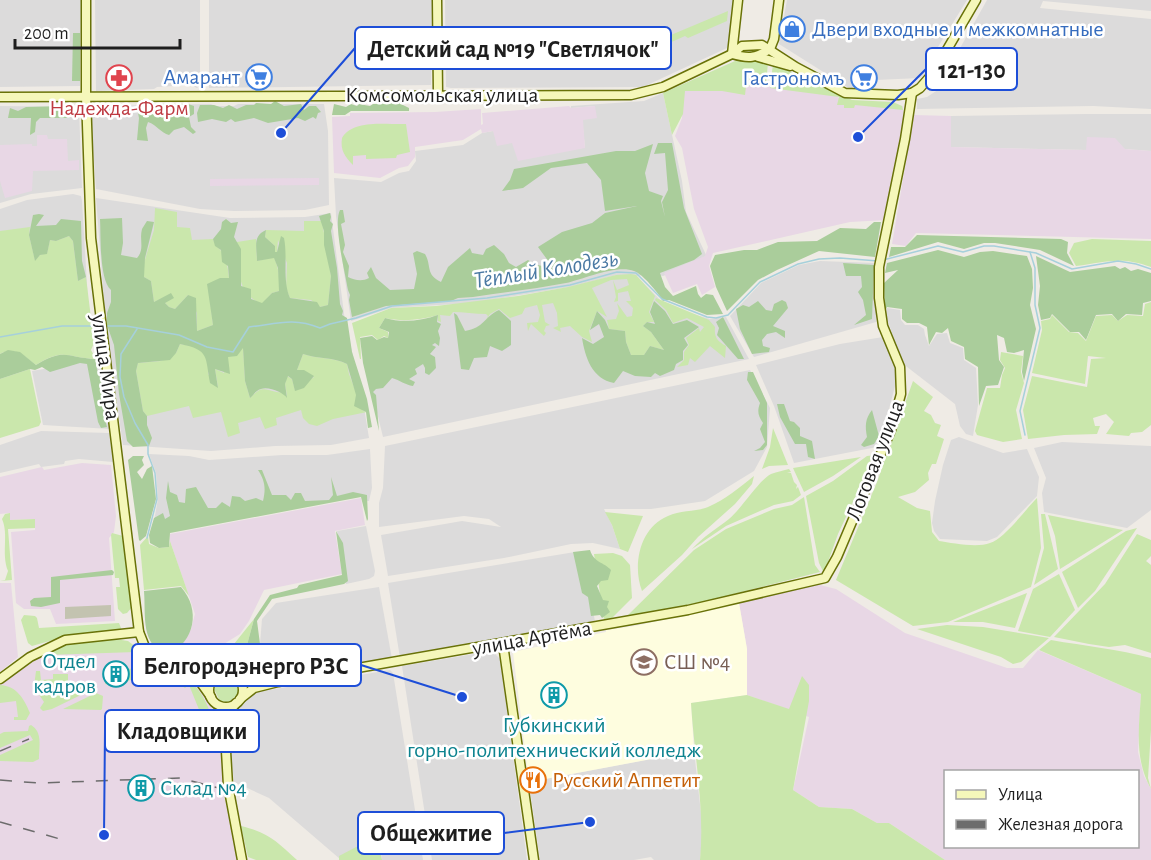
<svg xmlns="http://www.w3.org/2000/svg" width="1151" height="860" font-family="'Alegreya Sans',sans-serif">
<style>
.residential{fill:#dcdbdb}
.industrial{fill:#e8d7e5;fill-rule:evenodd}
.education{fill:#fefddf}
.construction{fill:#c3c3b0}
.grass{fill:#cae7ac}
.forest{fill:#aacd9b}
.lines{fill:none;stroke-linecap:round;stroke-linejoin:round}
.stream{stroke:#a6d0db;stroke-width:1.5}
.secondary-casing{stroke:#697208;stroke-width:11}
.secondary{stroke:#f5f7ba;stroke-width:8}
.rail{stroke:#6c6c6c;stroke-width:1.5;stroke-dasharray:12 12;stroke-linecap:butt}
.labels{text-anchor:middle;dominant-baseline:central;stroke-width:5;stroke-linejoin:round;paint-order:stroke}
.shop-label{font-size:22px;fill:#366cbe;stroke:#fff;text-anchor:end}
.street-label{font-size:22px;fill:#1e1e1e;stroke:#fff}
.health-label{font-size:22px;fill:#be3a42;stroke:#fff}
.culture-label{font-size:22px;fill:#0d838f;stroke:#fff;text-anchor:end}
.education-label{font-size:22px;fill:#785e54;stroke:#fff;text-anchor:start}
.food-label{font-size:22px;fill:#c56008;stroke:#fff;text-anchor:start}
.water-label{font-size:24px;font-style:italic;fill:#4a79a3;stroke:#fff}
.leader{fill:none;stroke:#1d4ed8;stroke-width:2}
.callout-dot{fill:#1d4ed8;stroke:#fff;stroke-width:2}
.callout{fill:#fff;stroke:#1d4ed8;stroke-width:2}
.callout-label{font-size:24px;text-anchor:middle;font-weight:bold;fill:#1e1e1e}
</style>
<rect width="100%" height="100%" fill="#efebe5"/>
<!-- residential -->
<g class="residential">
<polygon points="0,0 81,0 80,86 0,87"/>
<polygon points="95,0 200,0 200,85 197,88 191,85 157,87 154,89 96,91"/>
<polygon points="209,0 432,0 431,85 209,88"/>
<polygon points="445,0 734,0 729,45 727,48 643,87 451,88 446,87"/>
<polygon points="787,0 967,0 933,55 925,73 920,78 854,81 852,90 779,44"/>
<polygon points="987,0 1151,0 1151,11 1043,1 1040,8 1151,19 1151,109 1093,106 917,109 917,99 927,97 944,86 941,82"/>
<polygon points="663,93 682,181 686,212 707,257 663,276 648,274 637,276 666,306 710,319 726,317 749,359 383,437 371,388 430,357 433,315 595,285 617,275 570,287 472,303 391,308 351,321 336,216 334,178 381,182 399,173 409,171 416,161 415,151 463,145 482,133 493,131 512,143 585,148 582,119 595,106 571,108 571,106 644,101"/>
<polygon points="211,104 215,106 234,106 238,104 324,104 328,131 329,205 305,210 234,211 200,209 96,189 91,118 95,111 106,106"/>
<polygon points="0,106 77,107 79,109 82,188 31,194 0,203"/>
<polygon points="1086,114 1151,114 1151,151 1125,149 1087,137 1087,150 951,147 951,116"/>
<polygon points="73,194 81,196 82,201 88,301 92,325 61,326 0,336 0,209 27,200"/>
<polygon points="96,198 230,218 305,217 331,213 345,321 362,395 369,438 331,445 275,446 211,451 123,445 106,327"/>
<polygon points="820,261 875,263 876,322 754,357 730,316 761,283 799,265"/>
<polygon points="887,308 900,310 901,320 905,325 918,325 924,329 925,335 929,346 937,334 947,333 950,343 963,348 964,360 976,368 978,405 973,436 966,434 960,426 955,404 902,363 886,315"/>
<polygon points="883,337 894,362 898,375 880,443 877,447 794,463 774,406 756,365 840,344"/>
<polygon points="101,359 110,429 43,425 32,371"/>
<polygon points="750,370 770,408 767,447 754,471 705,501 651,509 604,509 612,525 620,549 593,543 571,544 504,558 388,576 381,535 462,521 501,527 489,519 464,516 379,527 379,503 383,488 385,446"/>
<polygon points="41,431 109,433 113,462 79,459 65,461 64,464 41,467 39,464 0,473 0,445"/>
<polygon points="959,437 1003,453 1027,449 1039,477 1037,496 997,537 987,541 940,539 934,531 932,523 935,501 943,465 951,440"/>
<polygon points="1062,442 1151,446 1151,510 1127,528 1044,512 1042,493 1046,478 1034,448"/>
<polygon points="370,449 372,488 369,501 364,501 363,495 152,532 158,499 156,473 149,454 189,456 209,460 282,455 327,455"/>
<polygon points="366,526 375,571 374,576 369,579 346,584 337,531"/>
<polygon points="575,552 583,552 595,622 400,658 388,583"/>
<polygon points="379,587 392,659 279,680 265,678 260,644 262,619 276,603"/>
<polygon points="492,651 500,659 527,860 432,860 402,666"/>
<polygon points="390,670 393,673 423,860 382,860 381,854 340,859 269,798 234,782 228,729 232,715 250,696 257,692"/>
<polygon points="694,751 703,831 700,860 654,860 651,857 634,860 540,860 529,782"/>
</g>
<!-- industrial -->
<g class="industrial">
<polygon points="770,82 837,96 842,101 903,106 904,127 886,220 850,222 713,253 709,266 715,287 702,295 697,284 673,293 664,273 705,256 708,247 694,209 682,148 675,136 682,118 683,89"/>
<polygon points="569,106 571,108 595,106 597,118 583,120 585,148 518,161 512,143 497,146 493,131 482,133 481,129 463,140 415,147 415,157 408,166 399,168 380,178 334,173 332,117 350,116 350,113 435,112 481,109 481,125 483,124 482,113"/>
<polygon points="914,115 951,116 951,147 1086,150 1087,137 1115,138 1125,149 1151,151 1151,239 916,233 906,246 892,244"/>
<polygon points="37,135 47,135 48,139 67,139 68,161 79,160 79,170 33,171 32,191 5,198 0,181 0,145 32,144 32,146 37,146"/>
<polygon points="319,178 319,185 210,186 210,179"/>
<polygon points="82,463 111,465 116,516 114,532 109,538 115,621 56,624 50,609 24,609 16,603 11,532 35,530 35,519 10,520 9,513 0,514 0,477 42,467 44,470"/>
<polygon points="361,498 365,525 335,531 342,574 264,590 249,621 240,634 211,652 213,655 201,663 169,656 179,650 191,629 195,614 170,541 170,534"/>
<polygon points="0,583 11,583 18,657 0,672"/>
<path d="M816,584L836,589L905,633L1007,668H1023L1038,650L1141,694L1138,752L1144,776L1151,789V860H945L889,823H877L852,809L819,807L793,790L809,717L747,695V649L739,603ZM946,772H1138V846H946Z"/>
<polygon points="118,641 139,651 140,666 161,666 194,681 201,690 215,714 221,735 224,796 238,860 0,860 0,685 43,655"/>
</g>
<!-- education -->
<polygon class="education" points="739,603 747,649 747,695 691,703 694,751 529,782 513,652 606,632 606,630 635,626"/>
<!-- construction -->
<polygon class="construction" points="111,605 111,616 65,619 65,607"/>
<!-- grass -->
<g class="grass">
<polygon points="728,11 727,21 688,38 685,36 658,48 659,40"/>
<polygon points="735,61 768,62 766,85 746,86 745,95 722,91 685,91 683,114 672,135 663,93"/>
<polygon points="773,64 852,100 893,102 902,106 903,110 855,105 854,108 844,108 844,105 837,105 839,97 770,88"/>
<path d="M406,124L410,152L397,155L396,158L366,159V155L353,156V165C345,157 340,150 342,138C353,119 387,125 406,124Z"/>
<path d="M155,208L177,212V227L190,228L192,240L213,239C215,246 218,247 222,252C227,260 228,269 229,278L208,284L213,325L197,331V313L188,295L175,309L169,307L165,303L171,294L154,302L151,281L144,277L143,266L154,230Z"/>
<polygon points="304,221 322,221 331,276 328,305 320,307 311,300 290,298 286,288 287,263 278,240 277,252 274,252 275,246 265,237 266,230 304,231"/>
<path d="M30,227L29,235L35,260L40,255L47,253L50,240L56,241L69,236L73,241L78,281L86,277L94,343L91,350L96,359C67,358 64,347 36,365C24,356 15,346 0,354V231Z"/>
<path d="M256,239L257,261L274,257C279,269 280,279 279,291L272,293L262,304C235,293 239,267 237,242Z"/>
<path d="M1092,239L1151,241V267C1121,256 1107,262 1076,266L1069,253L1074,243Z"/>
<path d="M631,274L636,275L655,296L649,312L654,322H647L643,326L651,332L664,350L650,346L644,355H631L626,342L625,331L609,329L607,320L616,319L619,311L617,303L627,317L632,316L633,308L626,301H631L628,291L618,293V301L614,302L616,297L613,280L617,290L629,285L627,279L611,280L592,288L607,317L597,311L589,331L592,342L582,337L570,326L560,328L561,332L553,328L558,326L557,313L553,303L542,305L545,322L550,325L546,326L544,331L546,333L544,336L531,324L528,331L527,323L538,322L540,315L537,305L525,308L522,314L510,318L499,309L490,314L484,323L488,316L486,314C475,314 463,312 453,312L450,316L440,315L441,322L438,321V315C421,320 402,322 385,318L379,328L388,332V338L384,336L378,340L372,335L360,337L361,359H360L352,323L391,308L436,306L518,296L568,287L616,275Z"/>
<path d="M656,298L709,320L715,327C714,337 717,341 726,346L725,358L710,346L695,362L690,358L688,365L677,367L684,360V352L689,345L686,338L699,328L700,332L704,327L687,318L673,323L666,310L655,300Z"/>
<polygon points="1151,302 1151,425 1142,432 1131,433 1129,436 1106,434 1114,422 1106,414 1093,418 1095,426 1100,426 1097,434 1064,435 1028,439 1023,410 1032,376 1087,387 1091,359 1106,358 1088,356 1085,384 1032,373 1042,330 1041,321 1050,319 1052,315 1069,332 1078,333 1086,341 1096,316 1112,315 1118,321 1127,315 1143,316 1145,304"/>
<path d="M180,344L196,347L205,353L208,363V374L218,387L215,369L224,373L228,356L243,347L245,381L250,398C262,386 262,389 277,392C286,394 280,390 287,396L285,384L287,376L292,379L295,390L314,377L304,371L297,370L303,354C317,359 333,357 347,364L349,374L363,411L367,412L333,419L317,426L309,424L303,418L301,410L276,418L277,425L265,429L260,417L238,423L240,433L228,437L221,412L193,418L189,406L147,416L143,411L136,371L138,363L161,361L176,353Z"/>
<polygon points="1001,352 1023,356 1021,372 1024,383 1016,410 1022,439 1003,442 977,435 975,431 987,388 1000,388 1002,375 1005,368 1000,360"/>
<polygon points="30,369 41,422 39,426 0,438 0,379"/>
<path d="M913,381L933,397L924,411L931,415L935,423L941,425L937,436L944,439L936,464H932L928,473L929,480L915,492L898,497L917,508L930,511L932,532L939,541C952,543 977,548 990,543C1005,538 1025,510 1037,498L1041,548L1031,587L948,622L913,626L836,580L877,482Z"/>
<polygon points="773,428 788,465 769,466 762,469 770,447"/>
<polygon points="875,455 838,534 824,573 819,563 806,496 833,481 867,456"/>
<polygon points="861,457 833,476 804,492 793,468"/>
<path d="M789,469L791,472L787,473H791L794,482L797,485L796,489L798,487L801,495L793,501L774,505L726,526L692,549C703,537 716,529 729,519C742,508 759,480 771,474C777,472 784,470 789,469Z"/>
<path d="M754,476L752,484L735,504L698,537L682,555L642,591C632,565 640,527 668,516C680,510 696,512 708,507C725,500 740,487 754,476Z"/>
<polygon points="804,497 815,565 820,572 702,602 627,616 694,550 726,529 774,509 792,505"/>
<polygon points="605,512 643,516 628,552 620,549 612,525"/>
<path d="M10,513V520L35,519V528L8,529L12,580L0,581L5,580L8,571C1,553 9,535 2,519L5,514Z"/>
<polygon points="1041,514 1045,514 1058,569 1034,585 1044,548"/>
<polygon points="1048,515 1123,530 1060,569 1055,536"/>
<polygon points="1137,528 1095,591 1078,608 1062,572 1126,531"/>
<polygon points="112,533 123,536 132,607 127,613 123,614 118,609 116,587 120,587 119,578 115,578 111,535"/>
<polygon points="1137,534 1151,540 1151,556 1146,561 1151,565 1151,653 1125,645 1109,647 1089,644 1054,637 1105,584"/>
<polygon points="148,536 149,544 159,548 169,547 170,541 189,596 181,586 144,590 140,545"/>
<polygon points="613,553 622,556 630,565 632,598 611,619 604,620 594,554"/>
<polygon points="1059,574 1075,610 1050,637 1018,631 1033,589"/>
<polygon points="1027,593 1015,628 983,622 953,622"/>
<polygon points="24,615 35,616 37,618 39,628 119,623 121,628 120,630 67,636 32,646 28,643 21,620"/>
<polygon points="254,619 247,645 249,672 203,662 234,644"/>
<polygon points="947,625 983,627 1049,638 1021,662 1013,664 1001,657 917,629"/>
<path d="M115,639L128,641L136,647V652L46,655C61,640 94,641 115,639Z"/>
<path d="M1051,640C1085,646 1118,649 1151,658V730L1148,778L1151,789C1134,759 1139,727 1141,694L1039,650Z"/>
<path d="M161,667L186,682L188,680C206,691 218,730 220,750L213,749L211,739L189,685L185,688L182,686L160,687L158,678L152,674C136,675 121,688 105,684V671H108V677H125V669Z"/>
<polygon points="36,671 40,671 41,680 53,679 53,674 68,674 68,683 85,682 85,693 52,709 43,711 40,708 44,702 38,693 34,695 33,694"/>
<path d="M802,676L809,685V701L793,790L819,807L852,809L877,823H889L945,860H700C705,808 694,755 691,703L747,695L789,709Z"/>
<polygon points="221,678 237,682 240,685 240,692 227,704 220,701 214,689 215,680"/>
<path d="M0,685C17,686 24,699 30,713L26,720H14V717H18L16,701L0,703Z"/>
<polygon points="96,693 103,696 102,709 101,710 63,709"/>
<path d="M31,725C43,732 39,747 39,759L33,762L0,761V755L33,740L30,735L0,748V734L4,732L28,731L29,726Z"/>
<path d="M241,826C269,833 276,841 297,860H256L248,857Z"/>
<polygon points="360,845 368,852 380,851 382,860 339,860 339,856"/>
</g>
<!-- forest -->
<g class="forest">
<polygon points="73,33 80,33 80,81 72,81"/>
<polygon points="275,101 284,106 301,104 304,110 309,106 316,106 321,112 318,113 316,119 313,117 305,121 298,118 268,123 254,118 235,122 231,119 226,122 212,119 198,122 197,113 200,105 214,105 223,108 229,105 237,109 246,105 254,105 256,103 271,104"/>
<polygon points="399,103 409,108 409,111 351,111 345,115 332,115 334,104 346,107 351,104 357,106 359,104 370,106 373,104"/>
<path d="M188,104L194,106V114L189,117L191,127L196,132L193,134L184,127L174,130L169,135C161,133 157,125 148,122L146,128L148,141L137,140L139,118L137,108L142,105Z"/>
<polygon points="65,106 69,109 67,118 40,118 36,122 35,132 30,135 31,118 8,118 10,108 18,111 26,107"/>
<path d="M658,143H672L684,208L702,254L694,260L660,273L665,287L673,296L696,286L698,294L701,298L706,294L713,295L723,314L707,315L669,300L663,301C658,293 643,274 634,271C617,264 584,279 566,283C535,289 504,292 473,297L458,298L451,301L386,306L352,317L349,300L350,295L348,290C345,273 333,223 340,210H343L345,222L341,224L345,245L343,252L349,266L348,277C354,280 362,282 369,278L367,273L371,267L376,278L390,290L414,289L417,274L413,253L417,251L425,254C432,266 425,274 441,282L448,267L470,248L472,253L483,255L486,249L494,245L504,254L509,263L516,267L528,260L534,264L542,266L544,277L547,263L557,273L538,247L562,232L592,223L605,213L637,206L605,211L601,180L587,163L551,168L523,188L502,191L510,180L514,169L616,151H635L653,144L645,173L649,191L663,196L661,201L665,217L662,202L668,190L665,153L654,154Z"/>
<path d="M330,213L331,217L330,221L333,224L331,231L337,268L340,304L343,311L342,315L347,318L352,352L367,399L372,427L368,428L366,412L354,406L356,395L347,364C334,357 317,359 303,354L297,370H304L314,376L304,388L295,391L292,379L288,376L285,384L287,398C283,392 265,384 257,391C254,393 253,396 250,398L245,381L243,348L237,356L228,357L230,374L215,369L218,388L210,383C205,357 210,350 180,344L176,353L170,360L138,363L136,371L143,411L147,416V425L152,438L149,446L133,447L127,441L119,394L114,345L107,325V313L111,302V290C99,280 101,235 100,219L122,218L123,243L121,255L137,258C145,249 139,240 142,229C142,229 147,221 147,221L154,222L145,258L144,277L151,281L154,302L171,293L174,298L165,303L169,307L175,309L188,295L196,298L197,331L213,325L207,284L220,278H229L228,266L222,262L221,250L215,246L213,239L221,229L222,222L226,219L231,223L238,222L234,237L241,249V286L251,289V299L262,303L272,293L279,291L278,268L274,258L257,261C257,248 252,236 266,230L265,237L275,246V252H277L281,236L284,238C288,258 282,279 290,298L317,302L320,307L328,305L331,276L324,245V231L319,216Z"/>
<polygon points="39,214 44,215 36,226 56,225 61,219 81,221 82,261 86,277 78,281 73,241 69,236 56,241 50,240 47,254 40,255 35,261 29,235 33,215"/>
<polygon points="874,222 881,222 875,257 819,251 777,270 758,280 727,311 716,287 710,266 715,255 744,250 757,250 778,242 817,241 840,228 866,229"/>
<polygon points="917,235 1061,239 1068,242 1067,253 1074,266 1040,250 995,243 984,243 964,249 938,242 889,257 891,247 905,247"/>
<polygon points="938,250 964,257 980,252 993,251 1027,256 1032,269 1033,288 1030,305 1036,329 1024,381 1022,372 1024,350 1014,353 1007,352 1004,338 997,335 999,360 1004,367 998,385 986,386 979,406 978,367 965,359 964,347 951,341 948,328 942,333 936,332 929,345 927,327 919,323 907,323 902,319 902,309 887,307 885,312 884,283 898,270 885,273 887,263"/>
<polygon points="1036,256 1070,272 1115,266 1120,269 1125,267 1131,271 1138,269 1151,273 1151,301 1143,303 1142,315 1126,314 1118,321 1112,314 1096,315 1086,340 1079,332 1070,332 1052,314 1050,318 1041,320 1038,305 1040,286"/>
<polygon points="843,263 874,265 872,319 854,325 866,315 863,300 858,292 862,287 861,276 846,276"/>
<polygon points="782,300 786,302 788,308 773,326 785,331 785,338 776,332 767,334 762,340 763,346 770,348 769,352 752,354 740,329 736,309 743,305 749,307 758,301 766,310 772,311 774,304"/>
<path d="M654,301L665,311L673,324L687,320L699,327L684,338L688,345L683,351V360L676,364L674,370L660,376L655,373L651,377L635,376L623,371L614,383C592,379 585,357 582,338L593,344L604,337L599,324L590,330L597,311L605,320L609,329L625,331L626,342L631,355H644L650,346L664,350L651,332L643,326L647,322L655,324L650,312Z"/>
<path d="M499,310L511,321V345L502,351L490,346L487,357L474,358L469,370L461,369L454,313L457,315L465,331C484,328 484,317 499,310Z"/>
<path d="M438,315L437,322L441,324L438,331L440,338L439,346L435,343L432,345L436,347L430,354L435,357L436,368L429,375L425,373V368L423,364L415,369L417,374L409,379L415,382L413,386C405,385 400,380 392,378L383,388L376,389L373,392L376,395L379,431L363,363L360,338L372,336L377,340L384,337L388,338L389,332L379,328L385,318C402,323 421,321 438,315Z"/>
<polygon points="723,317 744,359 738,359 717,335 719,328 716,322"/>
<path d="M8,350L20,352L36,365C65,347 67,358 96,359C95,366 98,371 100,378C104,395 102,411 107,427L101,428L98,422L87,364L80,363L50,372L42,367L35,370L30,369L0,379V354Z"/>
<path d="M748,372H753L767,403V445L763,450L754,451L760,448L765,442L760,429L763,423C758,416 757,411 760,403L747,380Z"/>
<polygon points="777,404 784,404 790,421 794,422 800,428 800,436 812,441 815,459 808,457 806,444 795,444 780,417"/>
<path d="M872,410L879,436L874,444L864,447L861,445L867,437C865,426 865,419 872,410Z"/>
<polygon points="133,456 144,456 142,460 144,465 137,472 142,479 147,469 152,466 156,499 146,536 140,541 139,540 128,460"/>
<path d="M258,470H262L272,495H286L291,500L295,493H301L305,501L329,500L333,495L331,477L337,496L353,492L367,495L368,519L367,521L361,497L170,533L169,547L159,548L150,543L149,535L154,518L163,513L165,519L170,516L166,498L168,481L170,492L177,495L179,502L185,503L186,489L196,487L208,508H216L222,502L230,507L232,496L240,497L245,501L256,498L263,501C266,488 265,481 258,470Z"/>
<polygon points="336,531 343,543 348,581 344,584 272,599 257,621 260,644 247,645 254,619 270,595 297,588 299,585 342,575"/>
<path d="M590,550C594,563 604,562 611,570L608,580L601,581L597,586L603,600L609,601L607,607L610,612L602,618L600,615L591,616L588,597L582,593L573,552Z"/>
<polygon points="112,570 114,572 113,575 60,580 60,603 41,607 31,606 30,601 34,598 51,597 51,577"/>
<path d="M181,587C201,610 195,641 168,655C140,645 146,617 144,591Z"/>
</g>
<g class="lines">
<!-- stream -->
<g class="stream">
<polyline points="883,260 938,246 963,252 984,246 994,246 1036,253 1072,269 1118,261 1136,264 1151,269"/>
<path d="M105,326H126L179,335L207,347L233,352L249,327C276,324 293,317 320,328L330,324L356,318L392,306L487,298L570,285L617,272L636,273L662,299L707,317L716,318L728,315L760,282L798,264L819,259L840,258L878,261"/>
<polyline points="137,329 121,354 120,377 124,397 135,423 148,445 148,454 155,473 157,499 147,538"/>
<polyline points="0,337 62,326 98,326"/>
<polyline points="1025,435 1020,411 1040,328 1035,305 1035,268 1030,252"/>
</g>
<!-- secondary casing -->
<g class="secondary-casing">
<g id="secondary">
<polyline points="86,0 86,96 91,238 139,632 145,647 153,656 191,675 201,683 211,697"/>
<polyline points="437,0 438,94"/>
<polyline points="770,49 774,39 779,0"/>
<polyline points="732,54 738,0"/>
<path d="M732,54C749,59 756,58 770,49"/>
<polyline points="758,57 790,66"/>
<polyline points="0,97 631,95 663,87 732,54 742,46 762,45 796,67 845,93 898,95 912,93 920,88 934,72 976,0"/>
<polyline points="503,644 534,860"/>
<polyline points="178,665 224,673"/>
<circle cx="226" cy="690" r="17"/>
<polyline points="235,675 269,682"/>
<polyline points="0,679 30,657 65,640 139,632"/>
<polyline points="240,699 254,688 278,682 688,610 825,578 837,557 891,430 901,394 900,367 883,326 879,298 879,267 905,139 912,93"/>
<polyline points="236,703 229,712 225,724 225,734 228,785 242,860"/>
</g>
</g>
<!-- secondary -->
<use href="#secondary" class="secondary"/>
<!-- rail -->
<g class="rail">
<polyline points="0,751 29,739"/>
<polyline points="0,780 38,783 180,778 246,795"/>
<polyline points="0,822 60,839"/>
</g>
</g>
<!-- icons -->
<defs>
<g id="shop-ring" transform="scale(1.35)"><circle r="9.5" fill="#fff" stroke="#3f7fe0" stroke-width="1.5"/><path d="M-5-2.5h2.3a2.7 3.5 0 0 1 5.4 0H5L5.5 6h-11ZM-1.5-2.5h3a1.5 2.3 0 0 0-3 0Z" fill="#3f7fe0"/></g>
<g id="supermarket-ring" transform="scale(1.35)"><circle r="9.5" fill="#fff" stroke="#3f7fe0" stroke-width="1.5"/><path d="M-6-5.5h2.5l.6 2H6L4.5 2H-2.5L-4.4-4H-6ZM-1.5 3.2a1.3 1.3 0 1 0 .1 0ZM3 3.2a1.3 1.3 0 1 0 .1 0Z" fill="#3f7fe0"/></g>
<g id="pharmacy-ring" transform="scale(1.35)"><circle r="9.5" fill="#fff" stroke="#e0444e" stroke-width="1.5"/><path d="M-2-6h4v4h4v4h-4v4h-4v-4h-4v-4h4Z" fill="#e0444e"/></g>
<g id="school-ring" transform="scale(1.35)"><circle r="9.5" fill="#fff" stroke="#8d6e63" stroke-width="1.5"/><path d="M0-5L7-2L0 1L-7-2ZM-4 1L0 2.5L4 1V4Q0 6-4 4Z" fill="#8d6e63"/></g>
<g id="building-ring" transform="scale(1.35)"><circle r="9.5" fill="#fff" stroke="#0f9aa8" stroke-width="1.5"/><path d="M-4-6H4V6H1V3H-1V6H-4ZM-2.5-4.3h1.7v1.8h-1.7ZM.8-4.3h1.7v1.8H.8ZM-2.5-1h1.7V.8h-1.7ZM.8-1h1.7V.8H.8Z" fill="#0f9aa8"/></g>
<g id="restaurant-ring" transform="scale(1.35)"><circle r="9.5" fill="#fff" stroke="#e8710a" stroke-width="1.5"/><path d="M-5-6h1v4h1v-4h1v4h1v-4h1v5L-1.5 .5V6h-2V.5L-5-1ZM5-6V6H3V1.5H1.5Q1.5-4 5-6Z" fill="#e8710a"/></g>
</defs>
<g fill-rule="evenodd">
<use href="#shop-ring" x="792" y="29"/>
<use href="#supermarket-ring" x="259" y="77"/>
<use href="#pharmacy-ring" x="119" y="78"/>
<use href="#supermarket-ring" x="864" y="78"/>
<use href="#school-ring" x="644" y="662"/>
<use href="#building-ring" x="116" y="674"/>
<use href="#building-ring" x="554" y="695"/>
<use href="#restaurant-ring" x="533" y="780"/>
<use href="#building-ring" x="141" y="788"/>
</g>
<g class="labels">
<!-- shop labels -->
<g class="shop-label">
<text x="812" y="29" text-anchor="start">Двери входные и межкомнатные</text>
<text x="240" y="77">Амарант</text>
<text x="844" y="78">Гастрономъ</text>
</g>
<!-- street labels -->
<g class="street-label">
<text x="442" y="95">Комсомольская улица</text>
<text transform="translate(106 367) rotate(82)">улица Мира</text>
<text transform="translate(875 460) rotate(-69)">Логовая улица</text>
<text transform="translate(532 638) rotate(-10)">улица Артёма</text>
</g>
<!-- health labels -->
<g class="health-label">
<text x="119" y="108">Надежда-Фарм</text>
</g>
<!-- culture labels -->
<g class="culture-label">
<text x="96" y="661">Отдел<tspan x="96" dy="25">кадров</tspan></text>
<text x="554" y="725" text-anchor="middle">Губкинский<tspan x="554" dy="25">горно-политехнический колледж</tspan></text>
<text x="160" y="788" text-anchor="start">Склад №4</text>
</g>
<!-- education labels -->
<g class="education-label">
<text x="664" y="662">СШ №4</text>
</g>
<!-- food labels -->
<g class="food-label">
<text x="552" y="780">Русский Аппетит</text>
</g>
<!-- water labels -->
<g class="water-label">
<text transform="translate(546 270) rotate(-9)">Тёплый Колодезь</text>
</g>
</g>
<!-- callouts -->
<path class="leader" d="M281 133L355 48M858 137L926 69M462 697L361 665M104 835L105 731M590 822L504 833"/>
<g class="callout-dot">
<circle cx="281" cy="133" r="6"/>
<circle cx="858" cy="137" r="6"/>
<circle cx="462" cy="697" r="6"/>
<circle cx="104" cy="835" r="6"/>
<circle cx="590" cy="822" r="6"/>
</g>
<g class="callout">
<rect x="355" y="27" width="316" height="42" rx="6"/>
<rect x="926" y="48" width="91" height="42" rx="6"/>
<rect x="132" y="644" width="229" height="42" rx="6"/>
<rect x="105" y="710" width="154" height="42" rx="6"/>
<rect x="358" y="812" width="146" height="42" rx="6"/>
</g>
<g class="callout-label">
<text x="513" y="57">Детский сад №19 "Светлячок"</text>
<text x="972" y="78">121-130</text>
<text x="246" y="674">Белгородэнерго РЗС</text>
<text x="182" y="739">Кладовщики</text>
<text x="431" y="841">Общежитие</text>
</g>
<!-- legend -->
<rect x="944" y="770" width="195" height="78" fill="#ffffff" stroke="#a5a5a5" stroke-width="1.5"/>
<rect x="956" y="790" width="30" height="9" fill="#f5f7ba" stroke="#a5a5a5" stroke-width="1.5"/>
<text x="998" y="800" font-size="18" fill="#1e1e1e">Улица</text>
<rect x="956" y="820" width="30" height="9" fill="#6c6c6c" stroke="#a5a5a5" stroke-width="1.5"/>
<text x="998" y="830" font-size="18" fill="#1e1e1e">Железная дорога</text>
<!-- scale -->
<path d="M15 39v9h165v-9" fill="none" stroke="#1e1e1e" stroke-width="3"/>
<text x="24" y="39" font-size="18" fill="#1e1e1e" stroke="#ffffff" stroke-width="4.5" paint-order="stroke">200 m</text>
</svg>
